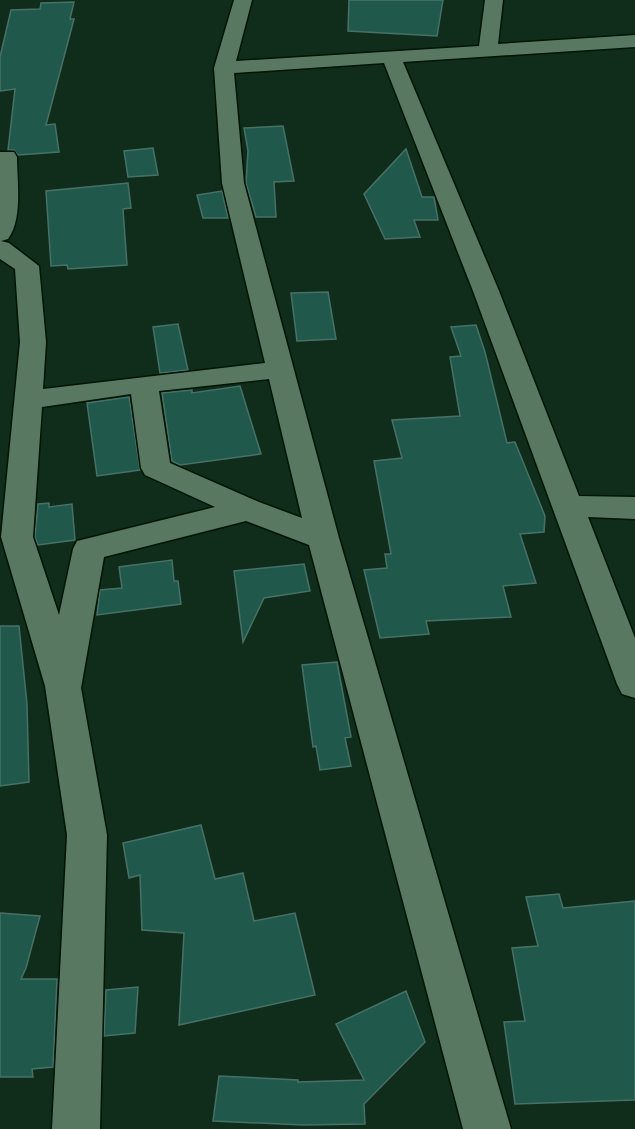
<svg xmlns="http://www.w3.org/2000/svg" width="635" height="1129" font-family="'Archivo Narrow',sans-serif">
<style>
.building{fill:#21584c;stroke:#477166;stroke-width:1.5}
.lines{fill:none;stroke-linecap:round;stroke-linejoin:round}
.minor-casing{stroke:#001505;stroke-width:3}
.minor{fill:#587862;fill-rule:evenodd}
</style>
<rect width="100%" height="100%" fill="#0f2d1a"/>
<!-- building -->
<g class="building">
<polygon points="349,0 443,0 437,36 348,31"/>
<polygon points="74,2 70,19 74,19 46,125 55,124 59,152 18,155 14,150 8,150 15,89 0,91 0,57 11,10 40,9 41,3"/>
<polygon points="283,126 294,181 274,182 276,217 256,217 246,183 248,151 244,128"/>
<polygon points="153,148 158,175 128,177 124,151"/>
<polygon points="406,149 422,197 434,197 438,220 414,220 420,237 385,239 364,194"/>
<polygon points="128,183 131,208 123,209 127,265 68,269 67,265 51,266 46,191"/>
<polygon points="222,191 228,218 203,218 197,195"/>
<polygon points="328,292 336,339 297,341 291,293"/>
<polygon points="178,324 188,370 160,373 153,327"/>
<polygon points="476,325 485,352 507,443 515,442 545,516 544,532 520,534 536,583 503,586 511,617 426,621 429,634 380,638 364,570 387,568 385,554 391,554 374,461 402,458 392,420 460,416 450,357 461,356 451,327"/>
<polygon points="240,386 261,454 180,465 172,461 162,393 192,390 192,393"/>
<polygon points="129,397 140,470 97,476 87,403"/>
<polygon points="49,503 49,507 72,504 75,540 38,545 35,537 38,504"/>
<polygon points="172,560 174,581 178,581 181,604 97,615 100,590 122,588 119,567"/>
<polygon points="304,564 310,591 264,598 243,642 234,571"/>
<polygon points="0,626 19,626 27,704 29,782 0,786"/>
<polygon points="337,662 351,737 345,738 351,766 320,770 316,746 313,747 302,665"/>
<polygon points="201,825 215,879 243,873 254,921 295,913 315,995 179,1025 184,933 142,930 140,875 129,878 123,843"/>
<polygon points="559,894 563,908 635,901 635,1100 515,1104 504,1022 525,1021 512,948 538,946 526,897"/>
<polygon points="0,913 40,916 26,968 21,979 57,979 53,1067 32,1069 33,1077 0,1077"/>
<polygon points="138,987 135,1033 104,1036 106,990"/>
<polygon points="406,991 425,1042 364,1104 365,1124 303,1125 213,1121 219,1076 298,1080 298,1082 364,1080 336,1024"/>
</g>
<g class="lines">
<!-- minor casing -->
<g class="minor-casing">
<path id="minor" d="M234,0H252L236,61L479,46L485,0H503L498,44L635,35V47L403,62L499,291L579,496L635,497V519L588,517L635,638V698L622,694L617,684L473,291L384,63L234,73L244,183L339,538L511,1129H463L309,545L246,521L104,557L81,688L107,835L100,1129H52L67,835L45,686L1,537L20,342L15,269L0,259V152H14L17,157C17,181 23,219 8,239L1,241L9,243L39,266L46,342L43,389L265,363L222,183L214,68ZM269,379L302,518L259,502L170,463L159,391ZM131,394L141,468L145,475L215,507L77,541L73,549L59,615L33,537L42,407Z"/>
</g>
<!-- minor -->
<use href="#minor" class="minor"/>
</g>
</svg>
